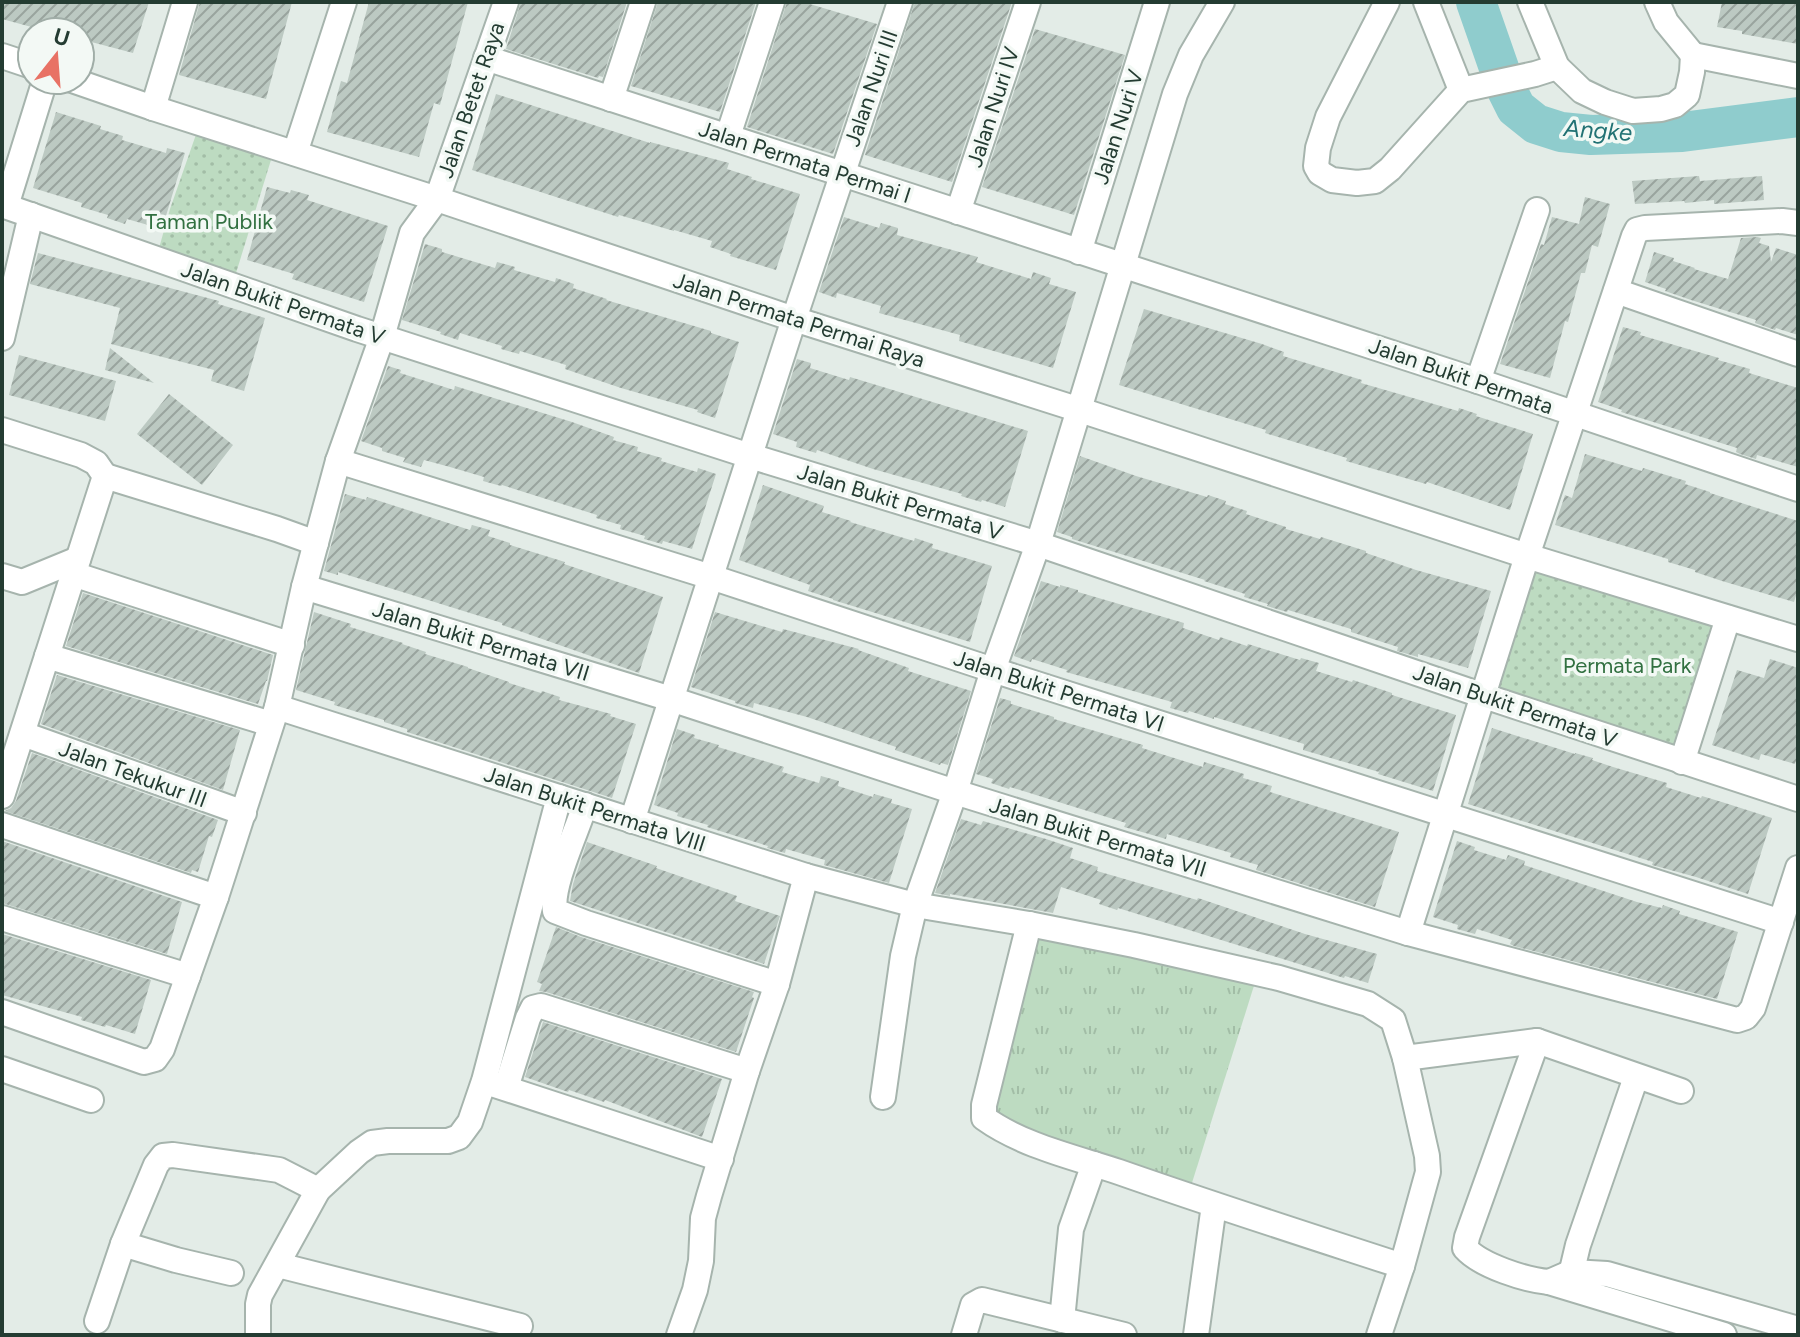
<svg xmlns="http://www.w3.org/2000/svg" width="1800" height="1337" font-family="Figtree,sans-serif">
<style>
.grass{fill:url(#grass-tufts)}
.park{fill:url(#park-dots)}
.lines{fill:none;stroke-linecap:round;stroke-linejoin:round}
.river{stroke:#8fcccd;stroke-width:40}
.building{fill:url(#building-hatch)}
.minor-casing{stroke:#a6b4ad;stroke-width:28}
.minor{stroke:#fff;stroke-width:24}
.labels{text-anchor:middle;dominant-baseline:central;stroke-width:7;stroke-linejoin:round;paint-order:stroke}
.street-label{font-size:22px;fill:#243c32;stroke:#f3f9f5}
.park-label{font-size:22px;fill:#317040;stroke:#f3f9f5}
.water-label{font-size:24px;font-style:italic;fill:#227274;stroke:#f3f9f5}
</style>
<defs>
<pattern id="grass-tufts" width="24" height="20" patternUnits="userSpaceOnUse" patternTransform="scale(2)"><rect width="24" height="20" fill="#bddbc1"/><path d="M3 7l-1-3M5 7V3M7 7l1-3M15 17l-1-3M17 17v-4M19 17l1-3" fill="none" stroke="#a2bda6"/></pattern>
<pattern id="park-dots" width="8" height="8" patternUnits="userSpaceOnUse" patternTransform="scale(2)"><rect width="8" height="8" fill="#bddbc1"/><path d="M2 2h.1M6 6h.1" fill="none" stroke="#a2bda6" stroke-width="1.8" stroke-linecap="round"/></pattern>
<pattern id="building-hatch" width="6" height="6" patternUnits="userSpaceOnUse" patternTransform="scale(2)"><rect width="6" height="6" fill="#bcc9c2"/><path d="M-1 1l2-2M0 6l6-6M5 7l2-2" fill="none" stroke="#99a49e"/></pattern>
</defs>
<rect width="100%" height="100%" fill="#e3ece7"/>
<!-- grass -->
<polygon class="grass" points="1024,923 1258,973 1191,1186 982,1124"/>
<!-- park -->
<g class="park">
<polygon points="200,123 275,147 232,286 156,259 170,209"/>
<polygon points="1527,556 1728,618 1682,762 1484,696"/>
</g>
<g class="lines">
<!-- river -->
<polyline class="river" points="1476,2 1506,88 1516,108 1536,124 1561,132 1591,135 1682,132 1798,117"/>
</g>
<!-- building -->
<g class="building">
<polygon points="2,2 149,2 133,53 80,39 80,32 50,32 2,19"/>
<polygon points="200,2 292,2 266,99 179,75"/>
<polygon points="369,2 468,2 440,105 434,103 419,157 327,132 341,81 347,83"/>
<polygon points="521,2 627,2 603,77 599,76 598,78 506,49"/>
<polygon points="658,2 756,2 720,112 631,86"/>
<polygon points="787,2 803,2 877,24 833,154 747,127"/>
<polygon points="915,2 1012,2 952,182 865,155"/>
<polygon points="1722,2 1798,2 1798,44 1742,34 1742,31 1717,27"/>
<polygon points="1035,29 1125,55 1074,215 982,187"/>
<polygon points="496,94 650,143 650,142 729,163 727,169 752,177 751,179 800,194 776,270 730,256 731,254 710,247 712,241 674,230 674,231 619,215 618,217 472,170"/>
<polygon points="56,112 101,126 100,129 123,136 122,140 166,153 167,148 185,153 162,229 127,219 125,224 107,218 108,215 81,207 82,203 33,188"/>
<polygon points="1699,176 1700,181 1762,176 1764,200 1714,204 1714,200 1685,203 1684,201 1635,204 1632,181"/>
<polygon points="267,187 290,193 291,190 309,195 307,200 388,226 364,302 292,279 294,274 247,260"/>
<polygon points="1585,197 1610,204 1598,247 1592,245 1585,273 1581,273 1568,322 1565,321 1550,378 1500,364 1541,244 1544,245 1552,217 1579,224"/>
<polygon points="844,217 879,228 881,223 898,228 897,235 978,257 976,262 1031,279 1033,272 1051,278 1049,284 1076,292 1053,368 959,341 960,335 879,313 881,306 837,293 836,298 819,292"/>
<polygon points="1757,237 1761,238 1759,243 1769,246 1771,262 1776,248 1798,255 1798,335 1776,328 1775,330 1755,323 1756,320 1691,300 1665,291 1666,289 1645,282 1654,252 1674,258 1673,261 1695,268 1694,269 1728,279 1741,238"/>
<polygon points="425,244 442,249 442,252 495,268 497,262 515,267 514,270 555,282 556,278 574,284 573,288 607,299 606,300 711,331 711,333 739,342 715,418 697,412 698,410 621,388 565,369 566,365 520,351 519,354 501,349 502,346 460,333 458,340 440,334 441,332 402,320"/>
<polygon points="38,253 219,301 218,304 265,318 244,391 211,381 214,370 111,344 120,308 30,284"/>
<polygon points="1144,309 1262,344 1284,352 1283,356 1362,380 1361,383 1458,411 1459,408 1477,414 1476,416 1533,434 1510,510 1427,482 1426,484 1346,461 1347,458 1265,433 1266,430 1119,385"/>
<polygon points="1623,327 1641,332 1640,335 1719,358 1718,360 1750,369 1749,373 1798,388 1798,467 1757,455 1756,459 1740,454 1736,452 1737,448 1621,412 1622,410 1598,402"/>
<polygon points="110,348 154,383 105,370"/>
<polygon points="19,355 116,381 105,421 9,395"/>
<polygon points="797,359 811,363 810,368 849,380 850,377 1028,431 1005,507 982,500 981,502 961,496 962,494 873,469 817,450 816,453 796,447 797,442 773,434"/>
<polygon points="388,366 401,370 400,373 454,390 455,386 572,422 614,437 613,440 638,447 637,451 662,458 661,461 697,472 698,468 716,474 692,549 663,541 662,544 644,539 645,536 620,529 621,525 596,518 597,515 502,485 501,486 483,481 484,477 450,467 424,460 421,467 403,462 405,458 382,451 382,448 361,441"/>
<polygon points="169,394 233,445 202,485 137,434"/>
<polygon points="1585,454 1642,471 1643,468 1686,481 1685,484 1710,492 1710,493 1798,521 1798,589 1794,602 1722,581 1695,572 1695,570 1668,562 1668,559 1555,525 1565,495 1572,498"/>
<polygon points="1080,456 1136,476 1207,497 1208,495 1226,501 1225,504 1247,511 1246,514 1286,527 1286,529 1320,539 1321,537 1366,551 1366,553 1416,570 1491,591 1468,668 1418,654 1418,657 1397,651 1398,647 1351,632 1351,629 1288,610 1287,612 1267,606 1268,604 1244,597 1245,594 1204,581 1205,580 1072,539 1072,537 1057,532"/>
<polygon points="763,485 824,506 822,512 851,521 850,522 914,541 915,538 933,544 932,548 992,566 970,642 833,600 833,599 808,591 810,585 739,560"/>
<polygon points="345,494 366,500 367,497 470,530 472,525 490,530 488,536 510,543 510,545 565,562 564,564 663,597 639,673 502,625 502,623 338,572 338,575 324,571"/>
<polygon points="1041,581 1060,587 1060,585 1078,590 1078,592 1184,623 1183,628 1219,640 1220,637 1247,646 1248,644 1300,660 1301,658 1319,663 1316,671 1352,682 1353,680 1392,693 1392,695 1456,715 1433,791 1378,774 1379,772 1303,750 1304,744 1214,717 1214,719 1189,711 1188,713 1170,708 1172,702 1066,672 1067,670 1032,659 1031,662 1014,656"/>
<polygon points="83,593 273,655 267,681 266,681 258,704 66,646"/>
<polygon points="314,612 351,624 350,627 403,643 402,644 426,652 425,654 468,667 468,668 509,682 509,683 541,693 542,691 560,697 559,700 611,714 610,716 636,724 612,798 407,732 407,729 384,722 384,720 334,705 335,702 296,690"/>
<polygon points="715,612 782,632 783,629 859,649 858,650 909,668 908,671 971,691 948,765 941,763 940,765 895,750 896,747 807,717 754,703 753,708 735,703 735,701 691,687"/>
<polygon points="1770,659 1798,668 1798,754 1795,764 1761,754 1759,760 1712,745 1737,670 1764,678"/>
<polygon points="57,675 240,730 223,790 41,724"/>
<polygon points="1000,698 1011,701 1011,704 1054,717 1054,719 1143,745 1142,748 1203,767 1204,762 1244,774 1243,778 1272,786 1270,792 1399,832 1375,907 1256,870 1258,865 1230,857 1231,853 1167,834 1166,839 1142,832 1124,827 1126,823 1010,787 1009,789 991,783 993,779 976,774"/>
<polygon points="1492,728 1575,754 1575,753 1593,758 1592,760 1613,767 1667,783 1666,787 1701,798 1702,796 1725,803 1772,818 1748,894 1696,877 1652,865 1653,862 1468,804"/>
<polygon points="677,729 695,735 694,738 719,745 718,747 784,767 782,772 819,783 821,776 839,781 838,786 873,797 874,794 892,799 891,803 912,809 889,883 824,865 825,860 786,849 785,853 767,848 768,846 707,827 708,825 677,816 678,813 654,805"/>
<polygon points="32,753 218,820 212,837 209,836 198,872 192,870 191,873 5,811 11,808 16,801"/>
<polygon points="961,819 981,825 983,821 1046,839 1073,848 1070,858 1098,867 1097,871 1197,900 1198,898 1305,934 1377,954 1368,983 1345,976 1344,978 1118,908 1117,910 1099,904 1101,900 1061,887 1053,913 950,894 950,896 935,893"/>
<polygon points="2,841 182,902 167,954 2,903"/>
<polygon points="1457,841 1475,847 1474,850 1506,860 1508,855 1525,861 1524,865 1637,902 1662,908 1663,905 1680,911 1679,914 1738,932 1717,999 1514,946 1510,944 1512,940 1477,929 1475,934 1457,929 1458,925 1433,917"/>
<polygon points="587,842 657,866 656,868 737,896 735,901 780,916 764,964 570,901 573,884"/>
<polygon points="556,927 581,937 754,992 752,997 754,998 736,1052 546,992 539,991 542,984 537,982"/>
<polygon points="2,934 151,980 135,1034 106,1025 105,1027 81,1020 82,1017 2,995"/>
<polygon points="543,1022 722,1079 702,1137 605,1100 604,1102 569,1090 568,1092 525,1077"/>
</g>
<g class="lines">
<!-- minor casing -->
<g class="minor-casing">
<g id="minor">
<polyline points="1387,2 1328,117 1318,148 1316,166 1320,173 1332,180 1357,183 1375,181 1390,169 1461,90 1535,74 1557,67"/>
<polyline points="1426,2 1461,90"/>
<polyline points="1530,2 1557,67 1582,91 1605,102 1633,111 1661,109 1675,105 1687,95 1692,72 1693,55"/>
<polyline points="1657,2 1666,22 1693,55"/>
<polyline points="1693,55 1798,76"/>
<polyline points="2,56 32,66"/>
<polyline points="486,58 1478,381 1798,489"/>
<polyline points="72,80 153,108 437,199 794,319 1080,410 1527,556 1798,639"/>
<polyline points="611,99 643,2"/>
<polyline points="153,108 185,2"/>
<polyline points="728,136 772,2"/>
<polyline points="295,153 344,2"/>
<polyline points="2,205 357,329 750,456 1038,544 1484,696 1798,799"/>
<polyline points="6,206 45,80"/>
<polyline points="958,212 1028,2"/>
<polyline points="1079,252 1157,2"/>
<polyline points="1616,291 1798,354"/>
<polyline points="2,338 31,215"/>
<polyline points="1478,381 1537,210"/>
<polyline points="2,430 81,455 96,463 105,476 2,796"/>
<polyline points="338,461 711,577 993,670 1781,922"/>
<polyline points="105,476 277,529 316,543"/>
<polyline points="73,574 292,645"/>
<polyline points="2,576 22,582 78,559"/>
<polyline points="304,587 671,699 955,792 1408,933 1737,1020 1746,1017 1753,1008 1798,868"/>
<polyline points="47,656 271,724"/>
<polyline points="277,707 806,876 915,905 1029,924 1134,945 1279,978 1368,1004 1393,1020 1405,1058 1427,1156 1428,1172 1402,1266 1379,1335"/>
<polyline points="23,734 244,813"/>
<polyline points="1682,762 1728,618"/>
<path d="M585,805C577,831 550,887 555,911L586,923L777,984"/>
<polyline points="632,821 794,319 900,2"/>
<polyline points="2,825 216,897"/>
<polyline points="2,918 188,976"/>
<path d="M1029,924L984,1105V1118C1023,1146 1074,1157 1119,1172C1213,1205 1307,1235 1402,1266"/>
<polyline points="1408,933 1527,556 1634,236 1637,230 1645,228 1782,221 1798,223"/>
<polyline points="2,1012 144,1062 155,1059 162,1049 216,897 277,707 304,587 338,461 382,337 412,233 437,199 506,2"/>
<path d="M1537,1041L1467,1237L1465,1248C1481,1266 1526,1280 1549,1282L1724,1335"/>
<polyline points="1405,1058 1537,1041 1681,1091"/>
<polyline points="2,1069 91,1100"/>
<polyline points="492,1084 721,1159"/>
<polyline points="506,1088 528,1018 533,1008 541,1006 747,1071"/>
<polyline points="883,1097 903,956 915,905 955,792 993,670 1038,544 1175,94 1191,55 1222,2"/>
<polyline points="123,1244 176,1260 231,1273"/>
<polyline points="278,1265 520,1326"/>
<polyline points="1549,1282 1572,1272 1607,1274 1798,1329"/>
<polyline points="1568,1287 1578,1245 1636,1077"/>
<polyline points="1062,1320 1071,1229 1094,1164"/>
<polyline points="97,1321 123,1244 156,1165 163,1156 173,1155 279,1170 318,1190"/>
<polyline points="258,1335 258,1304 260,1295 318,1190 359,1152 372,1143 388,1141 448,1141 459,1137 470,1122 484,1081 559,797"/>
<polyline points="679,1335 695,1290 701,1261 703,1218 709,1196 747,1071 777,984 806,876"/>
<polyline points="964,1335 973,1305 982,1300 1124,1335"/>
<polyline points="1196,1335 1214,1205"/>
</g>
</g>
<!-- minor -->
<use href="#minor" class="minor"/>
</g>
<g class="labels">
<!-- street labels -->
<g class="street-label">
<text transform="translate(871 88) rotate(-71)">Jalan Nuri III</text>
<text transform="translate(471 100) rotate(-71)">Jalan Betet Raya</text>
<text transform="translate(993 107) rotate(-72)">Jalan Nuri IV</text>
<text transform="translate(1118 127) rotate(-72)">Jalan Nuri V</text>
<text transform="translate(805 162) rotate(18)">Jalan Permata Permai I</text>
<text transform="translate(283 303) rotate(19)">Jalan Bukit Permata V</text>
<text transform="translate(799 320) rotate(18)">Jalan Permata Permai Raya</text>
<text transform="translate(1461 376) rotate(19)">Jalan Bukit Permata</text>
<text transform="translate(900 502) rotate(17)">Jalan Bukit Permata V</text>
<text transform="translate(481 641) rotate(17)">Jalan Bukit Permata VII</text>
<text transform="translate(1059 691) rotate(18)">Jalan Bukit Permata VI</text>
<text transform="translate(1515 706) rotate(19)">Jalan Bukit Permata V</text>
<text transform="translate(133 774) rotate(20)">Jalan Tekukur III</text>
<text transform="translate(595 809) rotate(18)">Jalan Bukit Permata VIII</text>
<text transform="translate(1098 837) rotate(17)">Jalan Bukit Permata VII</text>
</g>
<!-- park labels -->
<g class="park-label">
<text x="209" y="221">Taman Publik</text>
<text x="1627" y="665">Permata Park</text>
</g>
<!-- water labels -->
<g class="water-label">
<text transform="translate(1598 130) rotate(4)">Angke</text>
</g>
</g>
<!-- border -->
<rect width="1800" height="1337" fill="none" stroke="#243c32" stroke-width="8"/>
<!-- north arrow -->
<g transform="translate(56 56) rotate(17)"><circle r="38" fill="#f3f9f5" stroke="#a0ada7" stroke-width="2"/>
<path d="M0-6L14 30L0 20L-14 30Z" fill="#e87265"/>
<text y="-12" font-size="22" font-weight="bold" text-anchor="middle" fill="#243c32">U</text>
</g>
</svg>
